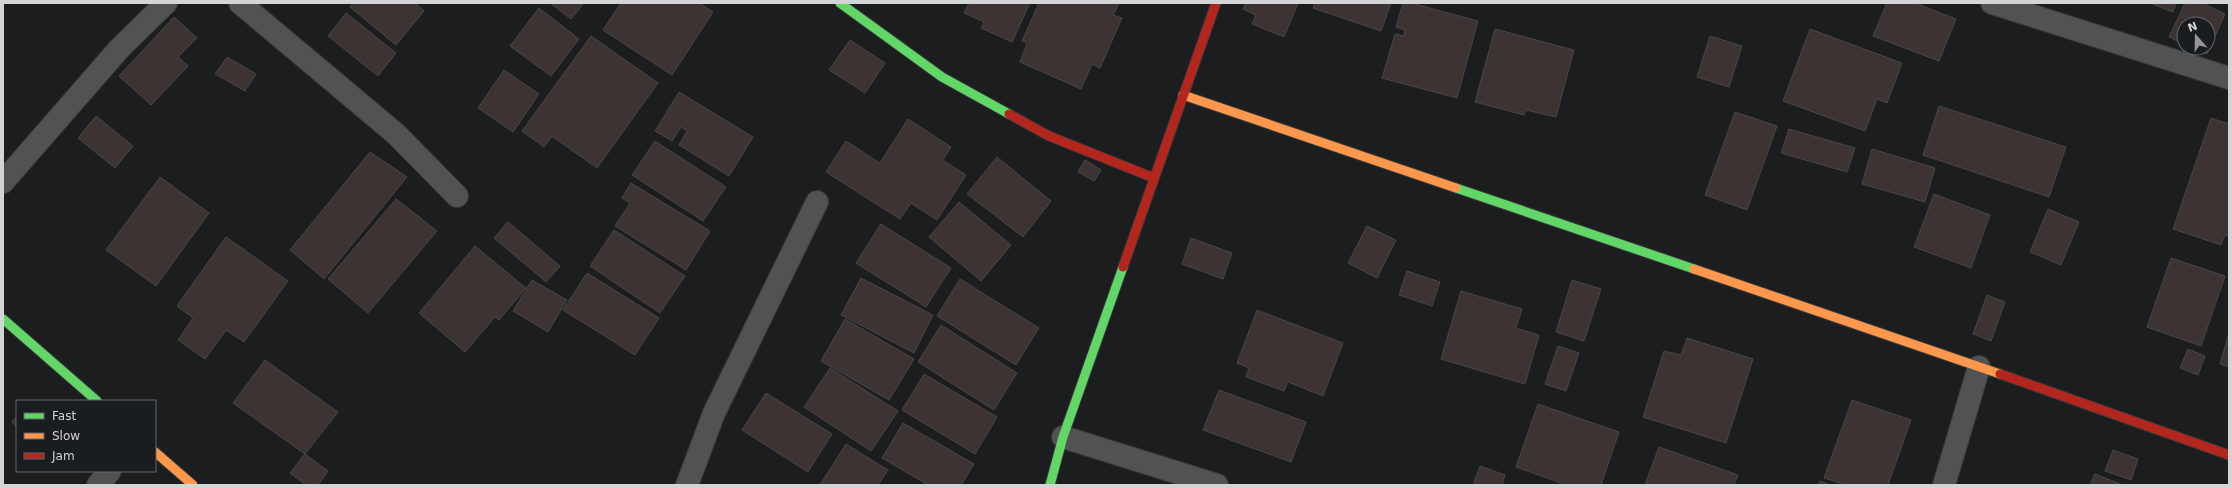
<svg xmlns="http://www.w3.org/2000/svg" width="2232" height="488" font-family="'DejaVu Sans',sans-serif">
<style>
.building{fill:#3e3333;stroke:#474748}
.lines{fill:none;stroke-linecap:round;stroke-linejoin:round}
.street-casing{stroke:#373839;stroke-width:24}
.fast-casing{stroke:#373839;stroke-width:11}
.slow-casing{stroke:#373839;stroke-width:11}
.jam-casing{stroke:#373839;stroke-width:11}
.street{stroke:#515253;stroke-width:22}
.fast{stroke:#63d668;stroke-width:9}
.slow{stroke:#ff974d;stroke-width:9}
.jam{stroke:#b3261e;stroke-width:9}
</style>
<rect width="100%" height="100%" fill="#1b1d1e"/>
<!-- building -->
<g class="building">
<polygon points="353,3 415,3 424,11 396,45 350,7"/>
<polygon points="550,3 584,3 571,19"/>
<polygon points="621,3 699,3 713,12 672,75 603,30"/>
<polygon points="969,3 1030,3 1012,42 981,28 984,22 964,13"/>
<polygon points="1039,3 1119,3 1113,15 1122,18 1100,68 1092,64 1081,89 1020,62 1027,43 1022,41"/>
<polygon points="1246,3 1298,3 1284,37 1252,24 1256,15 1243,9"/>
<polygon points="1315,3 1391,3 1381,31 1313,8"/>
<polygon points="1403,3 1411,3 1478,21 1457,98 1382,78 1395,34 1404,36 1405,30 1396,27"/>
<polygon points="1887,3 1915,3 1956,19 1939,61 1873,36"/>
<polygon points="2150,3 2176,3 2173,12"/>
<polygon points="2185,3 2202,3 2225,14 2207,54 2193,48 2208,48 2208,24 2184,24 2184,44 2169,37"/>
<polygon points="539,8 579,39 551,76 510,46"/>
<polygon points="346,13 396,53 378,76 328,36"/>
<polygon points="174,17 197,38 178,57 188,66 151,105 119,76"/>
<polygon points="1495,29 1574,50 1556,117 1526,110 1524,115 1475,102"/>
<polygon points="1810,29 1902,63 1887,103 1877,99 1865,131 1783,101"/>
<polygon points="591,36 658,83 597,168 552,136 544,147 522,131"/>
<polygon points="1710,36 1742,46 1729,87 1697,77"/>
<polygon points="850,40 885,63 865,93 829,70"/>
<polygon points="227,57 256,74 245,91 215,74"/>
<polygon points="504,70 539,94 513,132 478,108"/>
<polygon points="679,92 753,137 729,176 679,145 687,131 681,127 672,141 655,131"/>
<polygon points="1939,106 2066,147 2049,197 1923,155"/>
<polygon points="1735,112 1777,126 1747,210 1705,195"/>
<polygon points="96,116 133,146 115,168 78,138"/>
<polygon points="2211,118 2229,124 2229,236 2225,235 2221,245 2173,229"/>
<polygon points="908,119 951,147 943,160 966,175 937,220 911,203 900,219 826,172 846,141 880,163"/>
<polygon points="1789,129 1855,148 1847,172 1781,153"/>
<polygon points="655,141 726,187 703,221 632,175"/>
<polygon points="1872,149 1935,168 1925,202 1862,184"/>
<polygon points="370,152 407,177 324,279 290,250"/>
<polygon points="997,157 1051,201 1023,237 967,194"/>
<polygon points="1085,160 1101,170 1094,181 1078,172"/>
<polygon points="160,177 209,213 156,286 106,250"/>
<polygon points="631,183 710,231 686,270 615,226 630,203 622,198"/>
<polygon points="1934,194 1990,215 1971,268 1914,247"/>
<polygon points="396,199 437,231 368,313 328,279"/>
<polygon points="959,202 1011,245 981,281 929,237"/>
<polygon points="2048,209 2079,222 2061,265 2030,252"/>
<polygon points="508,222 560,266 546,282 494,238"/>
<polygon points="881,224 951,268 926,307 856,263"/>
<polygon points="1367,226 1396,240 1377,278 1348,263"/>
<polygon points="614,230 685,276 660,313 590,266"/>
<polygon points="226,237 288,281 244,342 226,330 205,359 178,340 193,318 177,306"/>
<polygon points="1191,238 1232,253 1223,279 1182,264"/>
<polygon points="475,246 526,288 499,320 495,317 465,352 419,313"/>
<polygon points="2171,258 2225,276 2201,346 2147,327"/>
<polygon points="1407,271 1440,282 1432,306 1399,295"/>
<polygon points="587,273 659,318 635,355 563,310"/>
<polygon points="861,278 933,315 914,353 841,315"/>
<polygon points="960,279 1039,328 1016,365 937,316"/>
<polygon points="532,280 567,300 548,332 513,311"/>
<polygon points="1572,280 1601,289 1584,341 1556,332"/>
<polygon points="1461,291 1522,309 1516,328 1539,335 1525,384 1441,359"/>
<polygon points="1987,295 2005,302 1991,341 1973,334"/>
<polygon points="1257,310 1343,343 1323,396 1288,382 1284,391 1246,377 1249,368 1237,363"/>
<polygon points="845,319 914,359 889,400 821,361"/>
<polygon points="941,325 1017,373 994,410 918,362"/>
<polygon points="2229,333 2229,367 2220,364"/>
<polygon points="1687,338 1753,359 1726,443 1643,417 1664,351 1681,355"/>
<polygon points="1558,346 1579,353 1566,391 1545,384"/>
<polygon points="2188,349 2205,356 2198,375 2180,368"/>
<polygon points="265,360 338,412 305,454 233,403"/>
<polygon points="830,368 898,411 871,451 804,407"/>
<polygon points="924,374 997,417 975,454 902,410"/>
<polygon points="1219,390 1306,422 1291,462 1203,430"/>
<polygon points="766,393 832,434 808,472 742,430"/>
<polygon points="1852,400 1911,420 1888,485 1846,485 1824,478"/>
<polygon points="1538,404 1619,432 1601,485 1561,485 1561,483 1516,467"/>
<polygon points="17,416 17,427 12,422"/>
<polygon points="903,423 974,464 961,485 928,485 882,458"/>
<polygon points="846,444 888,470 878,485 820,485"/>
<polygon points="1659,447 1738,475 1734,485 1645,485"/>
<polygon points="2113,450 2138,459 2131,480 2105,471"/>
<polygon points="305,454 328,471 318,485 306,485 290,473"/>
<polygon points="1480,466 1505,475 1502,485 1473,485"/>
<polygon points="2095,474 2123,485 2090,485"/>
<polygon points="1820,481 1830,485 1818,485"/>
</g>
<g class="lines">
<!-- street casing -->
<g class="street-casing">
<g id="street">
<polyline points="240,3 396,134 457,196"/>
<polyline points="1992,3 2229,78"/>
<polyline points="3,182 119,49 166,3"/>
<polyline points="1063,437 1217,485"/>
<polyline points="98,485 110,471"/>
<polyline points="687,485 714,413 817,202"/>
<polyline points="1944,485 1979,367"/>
</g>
</g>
<!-- fast casing -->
<g class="fast-casing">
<g id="fast">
<polyline points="840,3 942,77 1009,114"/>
<polyline points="1456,188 1694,269"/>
<polyline points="3,319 97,401"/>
<polyline points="1050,485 1063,437 1123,267"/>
</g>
</g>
<!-- slow casing -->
<g class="slow-casing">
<g id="slow">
<polyline points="1183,95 1456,188"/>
<polyline points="1694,269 2000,374"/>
<polyline points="155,452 193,485"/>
</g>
</g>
<!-- jam casing -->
<g class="jam-casing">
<g id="jam">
<polyline points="1009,114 1049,136 1154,178"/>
<polyline points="1123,267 1216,3"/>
<polyline points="2000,374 2229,455"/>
</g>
</g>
<!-- street -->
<use href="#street" class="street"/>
<!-- fast -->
<use href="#fast" class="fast"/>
<!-- slow -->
<use href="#slow" class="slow"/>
<!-- jam -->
<use href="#jam" class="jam"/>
</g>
<!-- border -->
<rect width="2232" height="488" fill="none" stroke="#d2d4d5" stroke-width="8"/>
<!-- legend -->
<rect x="16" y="400" width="140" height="72" fill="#1a1d1f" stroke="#646668"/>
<rect x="24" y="413" width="20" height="6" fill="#63d668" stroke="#646668"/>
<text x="52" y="420" font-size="12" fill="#d2d4d5">Fast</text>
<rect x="24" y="433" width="20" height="6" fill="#ff974d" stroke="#646668"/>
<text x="52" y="440" font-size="12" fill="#d2d4d5">Slow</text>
<rect x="24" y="453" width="20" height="6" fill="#b3261e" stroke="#646668"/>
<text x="52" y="460" font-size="12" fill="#d2d4d5">Jam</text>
<!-- north arrow -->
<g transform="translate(2196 36) rotate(340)"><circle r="19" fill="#1a1d1f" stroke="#646668"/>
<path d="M0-3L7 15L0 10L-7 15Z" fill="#929495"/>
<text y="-6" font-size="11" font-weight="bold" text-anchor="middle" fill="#d2d4d5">N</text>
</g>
</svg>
